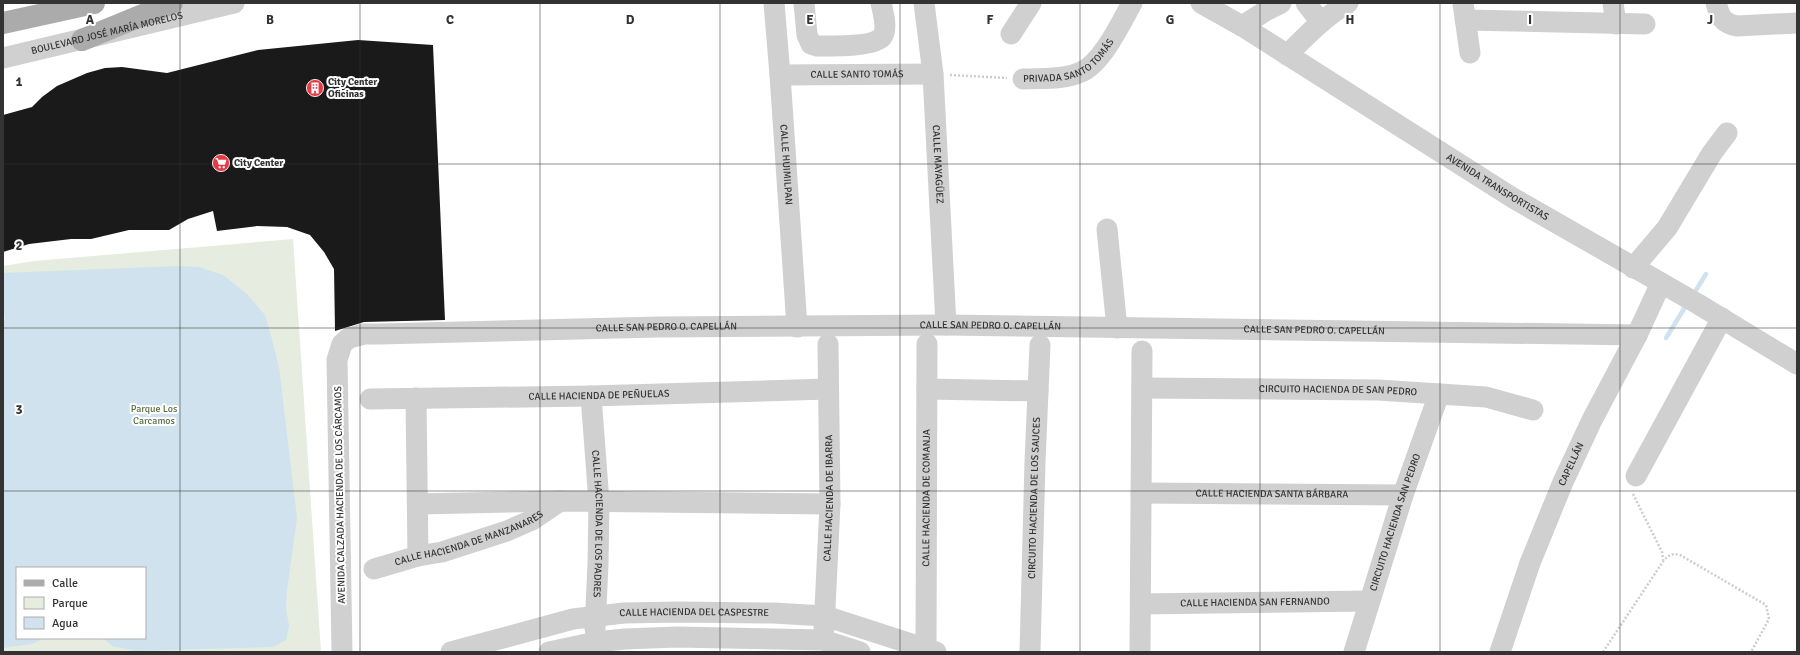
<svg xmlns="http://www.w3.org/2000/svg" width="1800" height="655" font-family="Signika,sans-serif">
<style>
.green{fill:#e6ecdf;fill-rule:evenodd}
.water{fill:#cfe2ee}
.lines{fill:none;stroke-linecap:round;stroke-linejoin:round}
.stream{stroke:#cfe2ee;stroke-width:4.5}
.building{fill:#1a1a1a}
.path{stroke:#cdcdcd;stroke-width:2.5;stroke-dasharray:2 2;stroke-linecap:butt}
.minor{stroke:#d0d0d0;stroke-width:21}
.major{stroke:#ababab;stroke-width:22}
.grid{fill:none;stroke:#333;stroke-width:1;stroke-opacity:0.55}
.labels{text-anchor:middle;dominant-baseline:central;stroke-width:4;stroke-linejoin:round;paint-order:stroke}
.street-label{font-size:10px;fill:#333;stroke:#fff}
.poi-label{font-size:10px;font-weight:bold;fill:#333;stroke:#fff;text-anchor:start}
.park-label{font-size:10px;fill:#56703f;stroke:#fff}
.grid-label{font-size:13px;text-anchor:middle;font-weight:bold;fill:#333;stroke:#fff;stroke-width:4;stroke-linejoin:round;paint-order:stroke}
</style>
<rect width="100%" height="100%" fill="#fff"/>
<!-- green -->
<path class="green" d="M293,239L321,652H3V266L34,261ZM17,568H145V638H17Z"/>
<!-- water -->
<polygon class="water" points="178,266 199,267 223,275 246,293 265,315 271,336 279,367 297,518 287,590 286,608 289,626 286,640 273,647 136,651 112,646 103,638 145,638 145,568 17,568 17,638 45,638 32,644 3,648 3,321 5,320 3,300 3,273"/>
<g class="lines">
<!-- stream -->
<g class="stream">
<polyline points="1693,295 1706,274"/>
<polyline points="1666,338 1687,304"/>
</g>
</g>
<!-- building -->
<polygon class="building" points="358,40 433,45 445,320 364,322 335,331 334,269 324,252 310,235 287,227 257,226 217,231 213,211 188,219 169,230 129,230 91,239 71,239 29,244 3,252 3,115 32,107 42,97 57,86 87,73 105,68 122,67 167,73 258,50"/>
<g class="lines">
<!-- path -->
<g class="path">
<polyline points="950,75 1007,78"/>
<polyline points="1633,494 1662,552 1663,560"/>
<path d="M1603,652L1664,560C1669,555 1672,553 1680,555L1766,605L1769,619L1751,652"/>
</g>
<!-- minor -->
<g class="minor">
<path id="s1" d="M774,3L780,75L797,327"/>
<path d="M804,3L807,35L811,44L817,46C831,46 873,47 882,37C888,29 883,12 881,3"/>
<path id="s2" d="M924,3L933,74L946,325"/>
<path id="s3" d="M1201,3L1242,26L1513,198L1698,304L1797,364"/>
<polyline points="1306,3 1321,22"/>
<polyline points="1463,3 1470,53"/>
<polyline points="1613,3 1616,24"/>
<path d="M1716,3C1720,17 1722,23 1737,26L1797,23"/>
<polyline points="1465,20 1645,24"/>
<polyline points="1242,26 1267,10 1281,3"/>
<polyline points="1011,34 1031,3"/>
<path d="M1287,55C1306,36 1325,16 1348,3"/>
<path id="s4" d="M3,58L234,3"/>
<path id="s5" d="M780,75L933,74"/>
<path id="s6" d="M1023,79C1042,78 1064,80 1081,72C1102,63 1121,23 1132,3"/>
<polyline points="1107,229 1117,328"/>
<polyline points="1633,268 1667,228 1712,153 1727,133"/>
<path id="s7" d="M1142,388L1378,390L1486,397L1533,410"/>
<polyline points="927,389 1038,391"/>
<path id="s8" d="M591,396L599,502L598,564L595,629"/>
<polyline points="416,398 418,556"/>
<path id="s9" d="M370,399L591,396L828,389"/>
<polyline points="1636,476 1722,318"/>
<path id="s10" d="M1141,493L1403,495"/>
<polyline points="418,504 560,501 830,504"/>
<path id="s11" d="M374,569L418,556L442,552L507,531L532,520L560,501"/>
<path id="s12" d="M1141,604L1369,601"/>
<path id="s13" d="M824,629L830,504L828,344"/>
<path id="s14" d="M342,652L337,360L342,344L349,338L364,334H380L658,327L946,325L1637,335"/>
<path id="s15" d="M451,652L573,619L624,613L679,612L773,613L825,616L936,652"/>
<polyline points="549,652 596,642 625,639 677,637 823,640 860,652"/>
<path id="s16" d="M926,652L927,344"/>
<path id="s17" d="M1030,652L1035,462L1040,345"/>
<polyline points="1140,652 1142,351"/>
<path id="s18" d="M1354,652L1403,495L1439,394"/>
<path id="s19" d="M1500,652L1530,563L1563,482L1592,420L1637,335L1661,283"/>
</g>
<!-- major -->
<g class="major">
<polyline points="3,23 94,3"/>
<polyline points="82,40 172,3"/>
</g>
</g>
<!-- grid -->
<path class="grid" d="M180,3V652M360,3V652M540,3V652M720,3V652M900,3V652M1080,3V652M1260,3V652M1440,3V652M1620,3V652M3,164H1797M3,328H1797M3,491H1797"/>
<!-- icons -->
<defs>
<g id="building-disc" transform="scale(0.9)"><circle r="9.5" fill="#e63946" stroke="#fff"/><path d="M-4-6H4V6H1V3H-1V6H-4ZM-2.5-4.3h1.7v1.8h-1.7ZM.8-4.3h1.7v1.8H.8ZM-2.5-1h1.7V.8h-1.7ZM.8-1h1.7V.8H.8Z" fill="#fff"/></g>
<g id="supermarket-disc" transform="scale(0.9)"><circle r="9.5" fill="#e63946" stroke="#fff"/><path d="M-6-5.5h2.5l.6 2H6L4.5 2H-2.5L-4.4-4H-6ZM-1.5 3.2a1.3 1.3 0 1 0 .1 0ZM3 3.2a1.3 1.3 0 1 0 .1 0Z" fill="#fff"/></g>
</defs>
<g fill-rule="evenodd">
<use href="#building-disc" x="315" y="88"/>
<use href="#supermarket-disc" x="221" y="163"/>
</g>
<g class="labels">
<!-- street labels -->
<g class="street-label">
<text stroke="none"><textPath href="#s4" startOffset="107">BOULEVARD JOSÉ MARÍA MORELOS</textPath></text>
<text stroke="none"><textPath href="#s6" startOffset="52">PRIVADA SANTO TOMÁS</textPath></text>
<text stroke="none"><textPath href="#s5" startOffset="77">CALLE SANTO TOMÁS</textPath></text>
<text stroke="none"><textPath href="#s2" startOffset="162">CALLE MAYAGÜEZ</textPath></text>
<text stroke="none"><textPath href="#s1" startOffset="162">CALLE HUIMILPAN</textPath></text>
<text stroke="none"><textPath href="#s3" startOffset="349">AVENIDA TRANSPORTISTAS</textPath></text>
<text stroke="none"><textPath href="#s14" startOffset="960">CALLE SAN PEDRO O. CAPELLÁN</textPath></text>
<text stroke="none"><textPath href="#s14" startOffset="636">CALLE SAN PEDRO O. CAPELLÁN</textPath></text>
<text stroke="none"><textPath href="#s14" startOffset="1284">CALLE SAN PEDRO O. CAPELLÁN</textPath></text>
<text stroke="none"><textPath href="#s7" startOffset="196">CIRCUITO HACIENDA DE SAN PEDRO</textPath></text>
<text stroke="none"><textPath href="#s9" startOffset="229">CALLE HACIENDA DE PEÑUELAS</textPath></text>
<text stroke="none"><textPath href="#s19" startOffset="201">CAPELLÁN</textPath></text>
<text stroke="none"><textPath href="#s10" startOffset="131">CALLE HACIENDA SANTA BÁRBARA</textPath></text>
<text transform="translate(340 495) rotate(-91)">AVENIDA CALZADA HACIENDA DE LOS CÁRCAMOS</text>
<text stroke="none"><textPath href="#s13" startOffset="131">CALLE HACIENDA DE IBARRA</textPath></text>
<text stroke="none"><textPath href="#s16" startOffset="154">CALLE HACIENDA DE COMANJA</textPath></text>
<text stroke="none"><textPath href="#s17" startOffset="154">CIRCUITO HACIENDA DE LOS SAUCES</textPath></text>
<text stroke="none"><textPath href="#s18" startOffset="136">CIRCUITO HACIENDA SAN PEDRO</textPath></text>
<text stroke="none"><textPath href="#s8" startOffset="128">CALLE HACIENDA DE LOS PADRES</textPath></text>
<text stroke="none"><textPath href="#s11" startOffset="100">CALLE HACIENDA DE MANZANARES</textPath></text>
<text stroke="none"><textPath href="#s12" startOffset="114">CALLE HACIENDA SAN FERNANDO</textPath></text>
<text stroke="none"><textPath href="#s15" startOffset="248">CALLE HACIENDA DEL CASPESTRE</textPath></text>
</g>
<!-- poi labels -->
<g class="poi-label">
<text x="328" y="82">City Center<tspan x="328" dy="12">Oficinas</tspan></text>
<text x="234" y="163">City Center</text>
</g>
<!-- park labels -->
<g class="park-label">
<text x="154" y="409">Parque Los<tspan x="154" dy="12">Carcamos</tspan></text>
</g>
</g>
<g class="grid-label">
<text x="90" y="24">A</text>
<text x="270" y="24">B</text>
<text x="450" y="24">C</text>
<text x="630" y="24">D</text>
<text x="810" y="24">E</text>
<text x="990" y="24">F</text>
<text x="1170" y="24">G</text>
<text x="1350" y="24">H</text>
<text x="1530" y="24">I</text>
<text x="1710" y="24">J</text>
<text x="19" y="86">1</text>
<text x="19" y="250">2</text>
<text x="19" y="414">3</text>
</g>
<!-- border -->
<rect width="1800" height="655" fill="none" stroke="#333333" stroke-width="8"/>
<!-- legend -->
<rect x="16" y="567" width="130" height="72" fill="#ffffff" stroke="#adadad"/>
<rect x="24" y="580" width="20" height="6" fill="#ababab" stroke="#adadad"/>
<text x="52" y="587" font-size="12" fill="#333333">Calle</text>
<rect x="24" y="597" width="20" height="12" fill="#e6ecdf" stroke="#adadad"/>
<text x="52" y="607" font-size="12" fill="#333333">Parque</text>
<rect x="24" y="617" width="20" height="12" fill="#cfe2ee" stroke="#adadad"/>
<text x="52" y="627" font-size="12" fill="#333333">Agua</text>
</svg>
